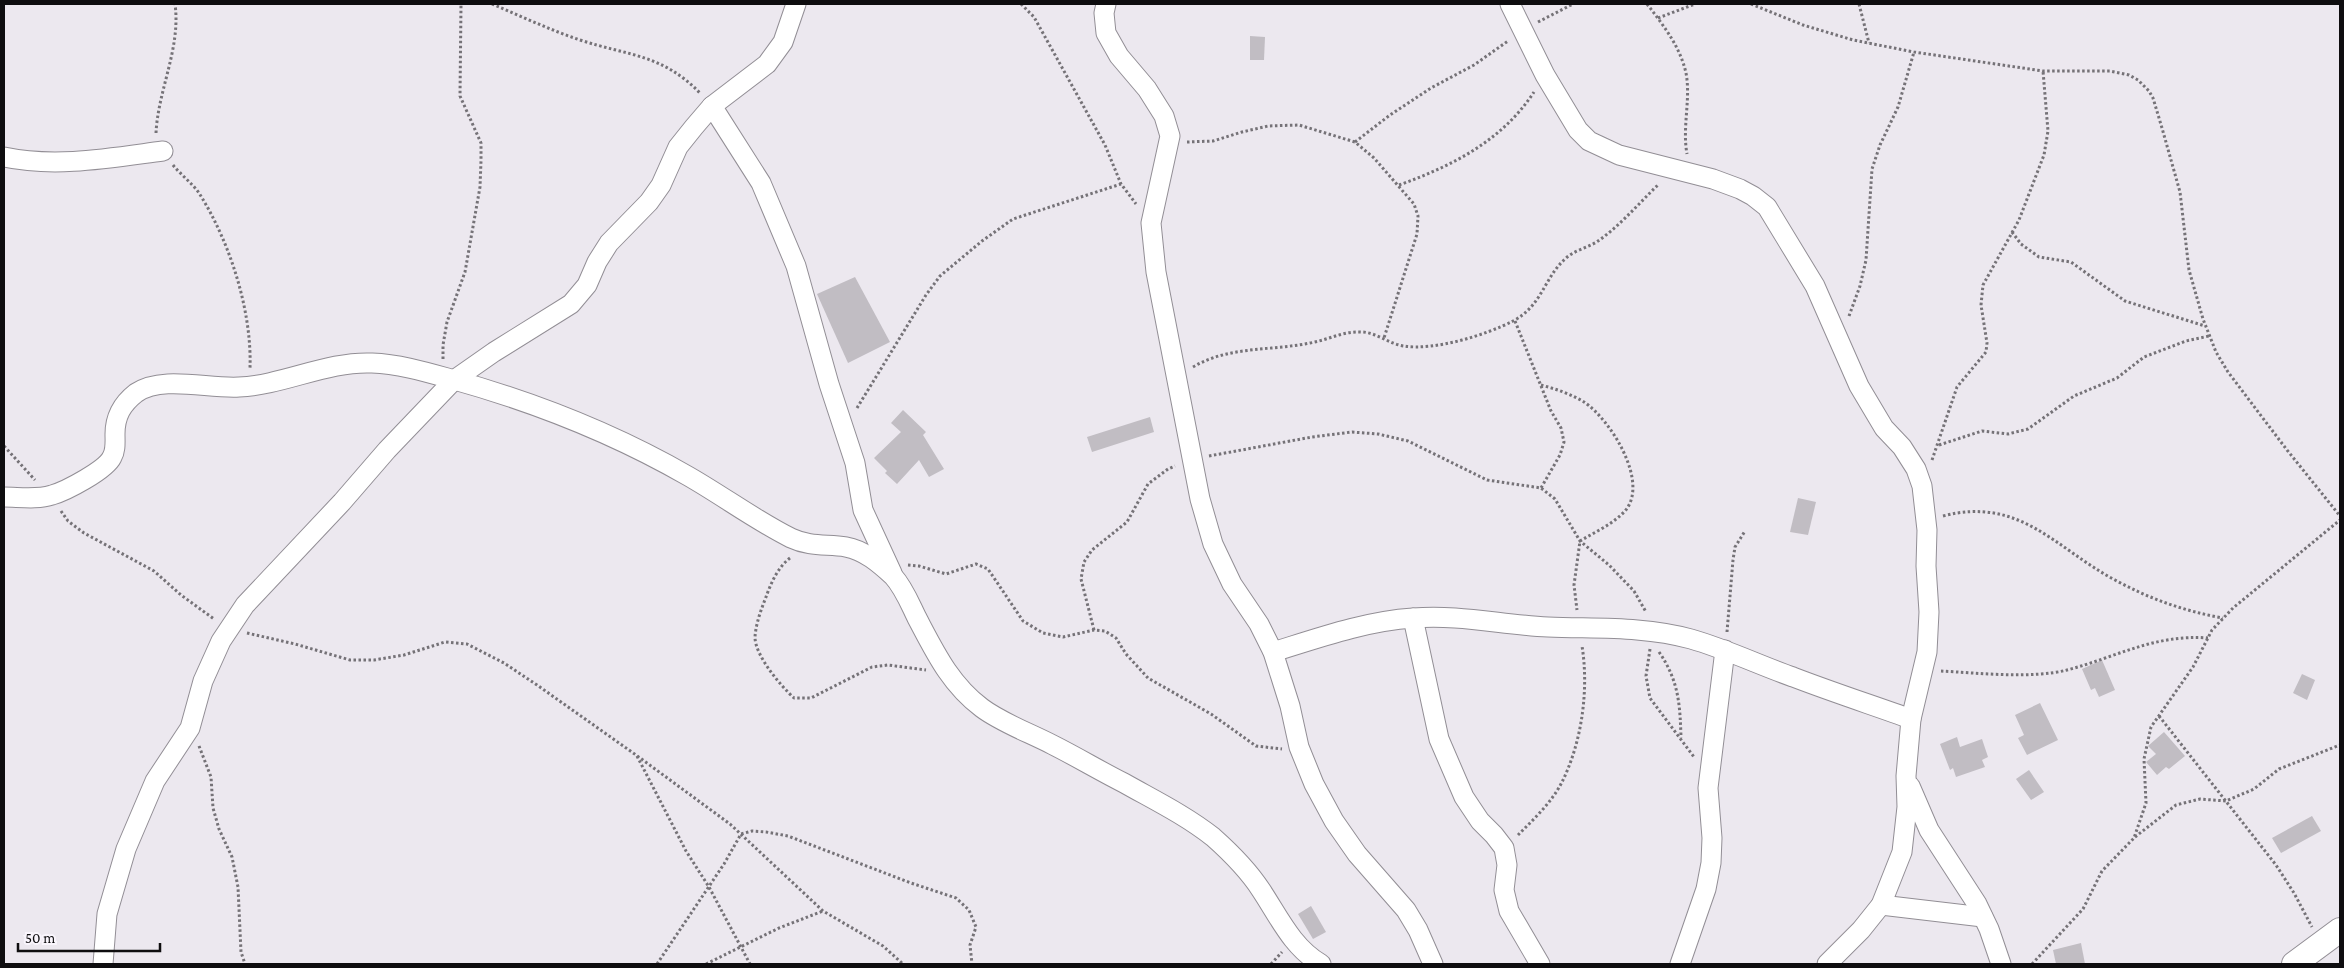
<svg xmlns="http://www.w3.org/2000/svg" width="2344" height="968" font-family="'Crimson Pro',serif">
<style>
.building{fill:#c1bdc3}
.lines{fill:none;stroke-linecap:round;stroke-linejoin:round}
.minor-casing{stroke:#928e95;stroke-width:21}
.tertiary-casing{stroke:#928e95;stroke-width:26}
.path{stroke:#757277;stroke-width:3;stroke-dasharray:2.5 2.5;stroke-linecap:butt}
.minor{stroke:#fff;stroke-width:19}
.tertiary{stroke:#fff;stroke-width:24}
</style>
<rect width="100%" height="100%" fill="#ece8ef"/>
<!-- building -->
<g class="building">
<polygon points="1250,36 1265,37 1264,60 1250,60"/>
<polygon points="855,277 890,342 848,363 817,294"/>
<polygon points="903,410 926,432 923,435 944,469 929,477 919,460 897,484 885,473 887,471 874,458 901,432 891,423"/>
<polygon points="1150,417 1154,432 1092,452 1087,437"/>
<polygon points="1798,498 1816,502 1808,535 1790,532"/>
<polygon points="2102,660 2115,690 2099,697 2095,688 2091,690 2082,669"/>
<polygon points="2302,674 2315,680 2307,700 2293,693"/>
<polygon points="2040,703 2058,740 2027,755 2018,738 2024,735 2015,715"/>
<polygon points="2164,732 2185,756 2169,769 2166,767 2157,775 2146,762 2156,754 2148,746"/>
<polygon points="1957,737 1960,747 1982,739 1988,757 1982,760 1985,767 1956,777 1953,768 1950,770 1940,744"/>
<polygon points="2029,770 2044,792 2031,800 2016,779"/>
<polygon points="2312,816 2321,831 2281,853 2272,838"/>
<polygon points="1311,906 1326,932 1313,939 1298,914"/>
<polygon points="2081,943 2085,964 2056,964 2053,950"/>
</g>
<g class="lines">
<!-- minor casing -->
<g class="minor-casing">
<g id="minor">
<polyline points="1106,4 1104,13 1106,33 1119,56 1147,89 1164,116 1170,136 1151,223 1156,272 1200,499 1213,544 1232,584 1259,624 1273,652 1290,706 1299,747 1314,784 1334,821 1357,854 1406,910 1418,930 1433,964"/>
<polyline points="1510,4 1545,75 1578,130 1589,141 1619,155 1713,179 1740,189 1753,196 1767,207 1815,286 1859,386 1884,428 1902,447 1916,469 1922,486 1927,530 1926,566 1929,612 1927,652 1911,719 1906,776 1907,807 1902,852 1881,905 1861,930 1827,964"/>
<polyline points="712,106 761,183 796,266 829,384 855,463 863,510 892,573"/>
<path d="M4,157C56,168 110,158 163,151"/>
<path d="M4,497C19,497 37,500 52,495C66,491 106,470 112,457C116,450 115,442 115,434C115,416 122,404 136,393C162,375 208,389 239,387C284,385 327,361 372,363C399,364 426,372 451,379C534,402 613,433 688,476C723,496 755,520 791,538C810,547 826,544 846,547C864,550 880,564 893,576C904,588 910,604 917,618C935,652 950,684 982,708C1002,723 1030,733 1053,745C1077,757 1100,771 1124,783C1154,800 1185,815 1213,837C1231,853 1248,870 1261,890C1279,917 1292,947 1321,964"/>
<polyline points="1413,618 1439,739 1464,797 1480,821 1494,835 1504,848 1507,865 1504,890 1509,911 1540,964"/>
<path d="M1273,652C1318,638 1366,621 1413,618C1458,614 1503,625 1548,627C1597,629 1644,626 1691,639C1726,649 1759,665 1793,677C1832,692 1872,705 1911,719"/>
<polyline points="1910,786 1929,830 1977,904 1989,929 2001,964"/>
<polyline points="1881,905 1983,917"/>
<polyline points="103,964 107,914 126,849 155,781 190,728 203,681 221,641 245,605 342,502 387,450 454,380 494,352 571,304 587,285 597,262 609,243 649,202 661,185 678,147 694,127 712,106 767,64 783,42 796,4"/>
<polyline points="1680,964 1706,889 1711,863 1712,838 1708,788 1725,650"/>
</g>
</g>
<!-- tertiary casing -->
<g class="tertiary-casing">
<polyline id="tertiary" points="2294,964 2340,930"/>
</g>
<!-- path -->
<g class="path">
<path d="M492,4C521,16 550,30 580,40C629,56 662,54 700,93"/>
<polyline points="1021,4 1034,17 1105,145 1121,184 1136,204"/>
<path d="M1647,4C1663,25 1680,46 1686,73C1691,99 1682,127 1687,154"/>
<polyline points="1751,4 1803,25 1853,40 1914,52 2043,71 2110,71 2129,75 2138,80 2149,91 2153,98 2162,128 2180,192 2189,270 2203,319 2216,352 2228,372 2287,450 2340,516"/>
<polyline points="1859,4 1869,43"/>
<polyline points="1658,18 1695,4"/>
<polyline points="1538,22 1573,4"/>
<path d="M156,133C158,90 181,48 175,4"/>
<polyline points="1187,142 1213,141 1242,132 1268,126 1299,125 1355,142 1374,158 1414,204 1418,216 1417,234 1384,338"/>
<polyline points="1355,142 1390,115 1431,88 1474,65 1508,41"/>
<path d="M173,165C181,175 192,183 199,193C230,242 252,311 250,368"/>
<path d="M1399,185C1452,166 1502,141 1534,92"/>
<polyline points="2012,232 2021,244 2039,257 2071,262 2125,301 2205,326"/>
<polyline points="1849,316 1860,286 1866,260 1872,169 1880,145 1898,107 1914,52"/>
<polyline points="1515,321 1551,411 1561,428 1564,442 1560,455 1541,488"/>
<polyline points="443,359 443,345 447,322 465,272 480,187 481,161 481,143 460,96 461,4"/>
<path d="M1193,367C1228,346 1271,351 1310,343C1328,340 1343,331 1361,332C1376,332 1389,344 1404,346C1434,351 1486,335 1513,321C1542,306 1544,278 1565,259C1574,250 1588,248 1598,241C1621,225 1639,203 1659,184"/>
<path d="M1541,385C1556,389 1571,394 1584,402C1610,419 1650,482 1625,511C1613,524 1595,532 1580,541L1574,585L1577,610"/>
<polyline points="857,408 926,295 940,276 982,241 1013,219 1121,184"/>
<polyline points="1939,445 1982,431 2008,434 2028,429 2074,396 2117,378 2144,357 2186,341 2209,336"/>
<polyline points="4,446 35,480"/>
<polyline points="1209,456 1312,437 1352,432 1378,434 1408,441 1487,480 1541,488 1555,499 1580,541 1609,565 1634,591 1646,612"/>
<polyline points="1932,460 1957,387 1986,352 1987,343 1981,305 1983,285 2019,220 2044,155 2048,131 2043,71"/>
<polyline points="61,511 68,521 84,533 154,571 181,595 214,619"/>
<path d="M1943,516C2020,496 2055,548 2115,580C2150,599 2184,611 2223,618"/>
<path d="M790,558C778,567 771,583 766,597C761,610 756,623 755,637C755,656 781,686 794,698H811L872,667L888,665L926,670"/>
<polyline points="908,565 919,566 946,574 976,564 988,569 1023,621 1043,633 1063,637 1094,630 1105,631 1116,638 1126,654 1148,678 1211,714 1256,746 1282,749"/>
<polyline points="1094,630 1081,579 1084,562 1092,550 1127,522 1148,484 1168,469 1175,466"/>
<polyline points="1727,632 1733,560 1735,547 1745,531"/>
<polyline points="247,633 295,644 350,660 374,660 404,655 445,642 467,644 504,663 537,685 636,755 730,824 823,911 883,946 903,964"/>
<polyline points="1650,649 1646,676 1650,698 1694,757"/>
<path d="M1659,652C1679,681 1680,705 1681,738"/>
<path d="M1941,671C1978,673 2032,679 2067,670C2117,657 2154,634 2208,638"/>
<polyline points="2159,716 2276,865 2294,893 2312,927"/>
<polyline points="199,746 211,777 213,808 219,829 232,857 238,887 241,952 245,964"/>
<polyline points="637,756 686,851 709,887 750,964"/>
<path d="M1518,835C1534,819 1552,802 1562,782C1582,742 1589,689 1582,646"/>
<polyline points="2135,837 2176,805 2200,799 2226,801 2254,789 2279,769 2340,745"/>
<polyline points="657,964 724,864 741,834 752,831 766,832 788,836 911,883 956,898 969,910 976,927 970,945 972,964"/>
<polyline points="706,964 779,928 823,911"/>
<polyline points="1271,964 1282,952"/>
<polyline points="2032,964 2083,909 2102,871 2134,838 2146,803 2144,759 2151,727 2193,667 2212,630 2233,608 2340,520"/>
</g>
<!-- minor -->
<use href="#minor" class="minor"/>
<!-- tertiary -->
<use href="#tertiary" class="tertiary"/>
</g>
<!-- border -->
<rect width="2344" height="968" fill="none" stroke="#0e0d0f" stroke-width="10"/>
<!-- scale -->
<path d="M18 943v8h142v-8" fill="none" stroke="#0e0d0f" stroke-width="2.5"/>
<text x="25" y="943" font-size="15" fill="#0e0d0f" stroke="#f9f5fc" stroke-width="4" paint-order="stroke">50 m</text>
</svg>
